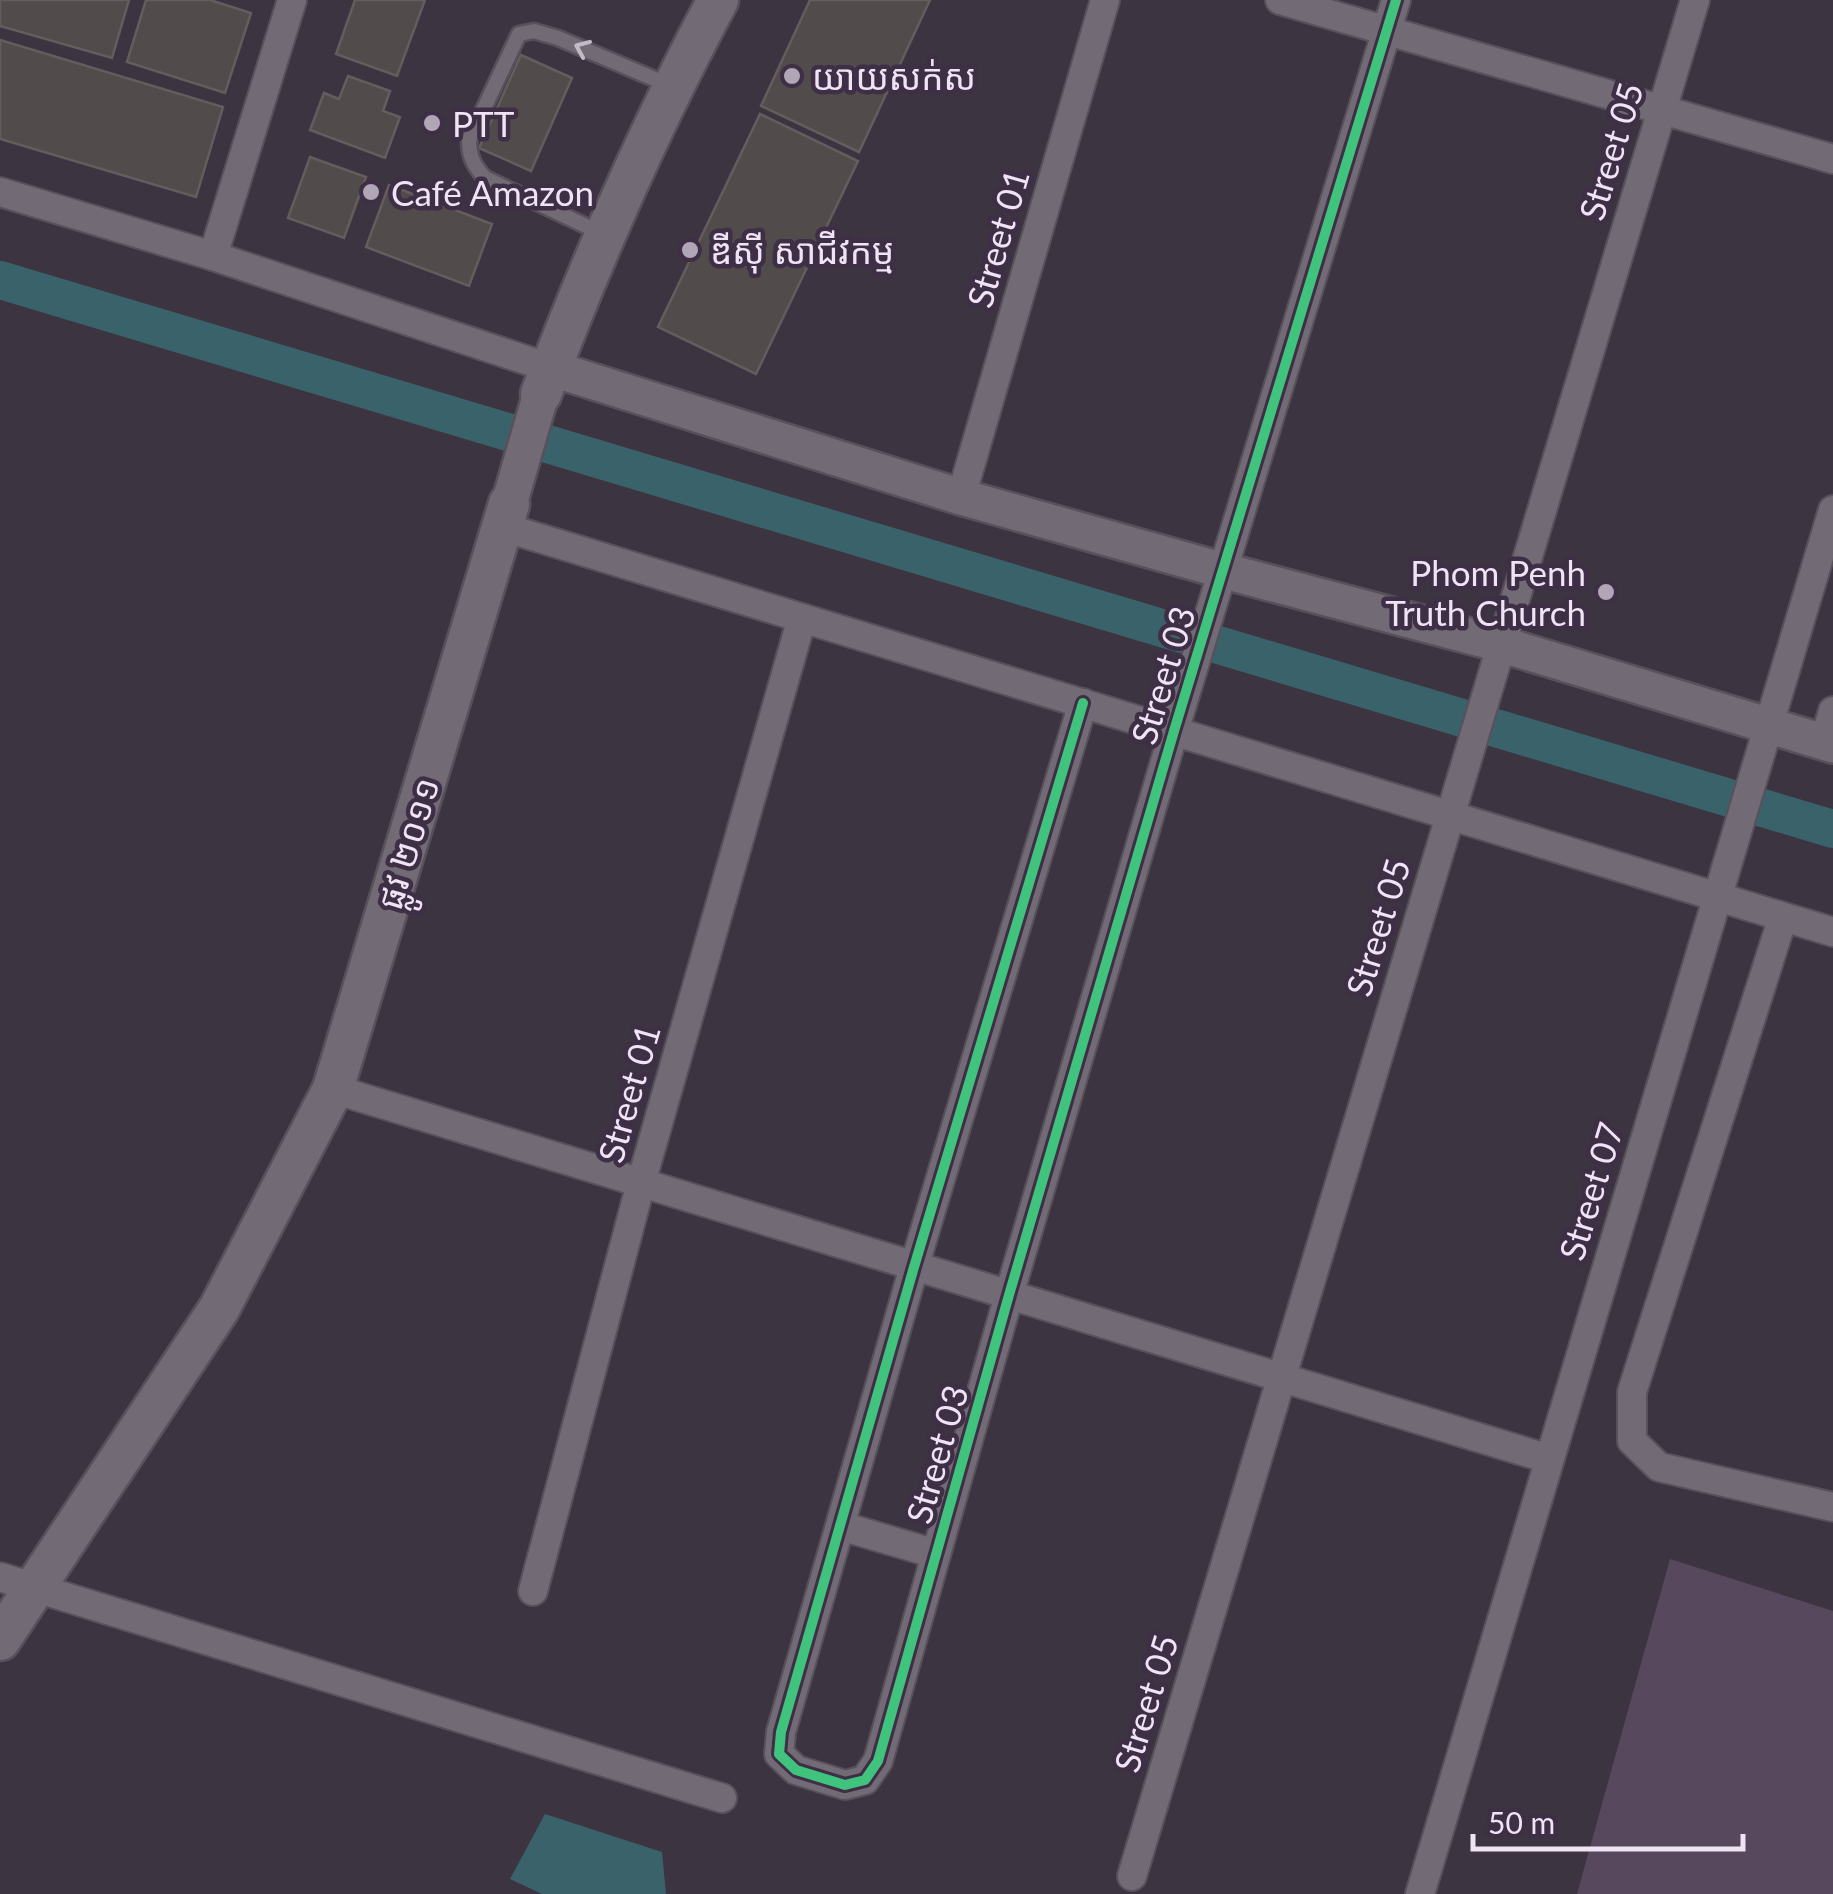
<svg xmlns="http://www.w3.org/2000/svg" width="1833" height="1894" font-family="Lato,'Noto Sans Khmer',sans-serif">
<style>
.green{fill:#57485e}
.water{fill:#3a626a}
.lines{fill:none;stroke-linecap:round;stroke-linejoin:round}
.canal{stroke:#3a626a;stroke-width:38}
.building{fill:#524b4c;stroke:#645c5d;stroke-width:2.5}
.service-casing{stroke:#58515c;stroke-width:19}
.minor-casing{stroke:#58515c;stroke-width:32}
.tertiary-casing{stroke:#58515c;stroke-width:40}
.secondary-casing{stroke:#58515c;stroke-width:45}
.service{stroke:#726b76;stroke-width:14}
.minor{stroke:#726b76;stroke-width:28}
.tertiary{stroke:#726b76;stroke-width:35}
.secondary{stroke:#726b76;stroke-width:40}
.cycleway-casing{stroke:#3e2e46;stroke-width:16}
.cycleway{stroke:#40c37c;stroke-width:10}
.oneway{stroke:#c3bac8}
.poi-dot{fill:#b0a6b5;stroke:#3e2e46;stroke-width:4}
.labels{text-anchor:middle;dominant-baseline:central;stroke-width:9;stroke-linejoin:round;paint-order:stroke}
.poi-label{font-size:35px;fill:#efe4f4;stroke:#3e2e46;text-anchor:start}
.street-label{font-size:35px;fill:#efe4f4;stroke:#3e2e46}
</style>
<rect width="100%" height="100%" fill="#3c3440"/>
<!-- green -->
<polygon class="green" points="1670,1559 1833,1611 1833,1894 1577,1894"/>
<!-- water -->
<polygon class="water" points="545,1814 662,1852 666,1894 542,1894 510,1879"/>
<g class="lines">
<!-- canal -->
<polyline class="canal" points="0,280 1833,829"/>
</g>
<!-- building -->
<g class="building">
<polygon points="0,0 129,0 112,58 0,26"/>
<polygon points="146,0 210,0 251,13 225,93 127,62"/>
<polygon points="355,0 425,0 397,76 336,54"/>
<polygon points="810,0 930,0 859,152 761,106"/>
<polygon points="0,40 223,107 196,197 0,139"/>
<polygon points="521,55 572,78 531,171 479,148"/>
<polygon points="348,76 390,91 383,111 400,117 385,158 310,130 324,93 339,99"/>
<polygon points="760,114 858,161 756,374 658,327"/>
<polygon points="310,157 366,177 344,238 288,218"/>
<polygon points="389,185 492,224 469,286 366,247"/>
</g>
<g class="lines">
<!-- service casing -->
<g class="service-casing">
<path id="service" d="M603,234L485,178C474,166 469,157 469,140L519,34L534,31L558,38L671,86"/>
</g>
<!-- minor casing -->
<g class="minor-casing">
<g id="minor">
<polyline points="1280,0 1833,159"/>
<polyline points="0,192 213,256 550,368"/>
<polyline points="213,256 292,0"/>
<polyline points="961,497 1105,0"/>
<polyline points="503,527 1833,932"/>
<polyline points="1083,703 914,1267 781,1732 779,1754 796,1770 845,1785 865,1780 878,1761 1009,1295 1174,731 1396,0"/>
<polyline points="1824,742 1833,711"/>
<polyline points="1783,917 1632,1392 1632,1441 1659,1467 1833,1507"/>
<polyline points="333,1089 1549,1459"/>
<polyline points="841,1526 936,1554"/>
<polyline points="0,1577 722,1798"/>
<polyline points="533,1591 641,1183 802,618"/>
<polyline points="1132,1876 1695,0"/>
<polyline points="1420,1894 1833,510"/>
</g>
</g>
<!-- tertiary casing -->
<g class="tertiary-casing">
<g id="tertiary">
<polyline points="550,368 961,497 1221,570 1500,644 1833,745"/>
<polyline points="509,504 541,394"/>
</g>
</g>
<!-- secondary casing -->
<g class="secondary-casing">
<g id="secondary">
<path d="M541,394C592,259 650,127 718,0"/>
<polyline points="0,1640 219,1309 333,1089 509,504"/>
</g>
</g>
<!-- service -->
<use href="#service" class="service"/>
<!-- minor -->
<use href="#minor" class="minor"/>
<!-- tertiary -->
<use href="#tertiary" class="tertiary"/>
<!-- secondary -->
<use href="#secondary" class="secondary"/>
<!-- cycleway casing -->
<g class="cycleway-casing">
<polyline id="cycleway" points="1083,703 914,1267 781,1732 779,1754 796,1770 845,1785 865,1780 878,1761 1009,1295 1174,731 1396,0"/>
</g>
<!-- cycleway -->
<use href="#cycleway" class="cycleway"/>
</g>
<!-- one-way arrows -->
<defs><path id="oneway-chevron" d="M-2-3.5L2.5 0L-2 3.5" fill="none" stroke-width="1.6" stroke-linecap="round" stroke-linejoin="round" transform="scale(2.5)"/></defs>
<use class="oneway" href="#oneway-chevron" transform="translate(582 48) rotate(-157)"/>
<!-- markers -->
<g class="poi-dot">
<circle cx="792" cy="76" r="10"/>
<circle cx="432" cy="123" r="10"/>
<circle cx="371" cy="192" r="10"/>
<circle cx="690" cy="250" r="10"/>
<circle cx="1606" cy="592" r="10"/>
</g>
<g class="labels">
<!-- poi labels -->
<g class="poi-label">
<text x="812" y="76">យាយសក់ស</text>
<text x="452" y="123">PTT</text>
<text x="391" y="192">Café Amazon</text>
<text x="710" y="250">ឌីស៊ី សាជីវកម្ម</text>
<text x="1586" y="572" text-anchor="end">Phom Penh<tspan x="1586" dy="40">Truth Church</tspan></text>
</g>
<!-- street labels -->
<g class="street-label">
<text transform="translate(1610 151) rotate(-73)">Street 05</text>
<text transform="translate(997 238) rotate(-74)">Street 01</text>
<text transform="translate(1162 675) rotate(-73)">Street 03</text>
<text transform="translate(407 843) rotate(-73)">ផ្លូវ ២០១១</text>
<text transform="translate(1377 927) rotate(-73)">Street 05</text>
<text transform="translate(628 1093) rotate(-74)">Street 01</text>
<text transform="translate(1590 1191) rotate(-73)">Street 07</text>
<text transform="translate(936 1454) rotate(-74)">Street 03</text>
<text transform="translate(1145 1703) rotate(-73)">Street 05</text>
</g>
</g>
<!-- scale -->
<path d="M1473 1834v15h270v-15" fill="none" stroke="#efe4f4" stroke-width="5"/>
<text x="1488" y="1834" font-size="30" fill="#efe4f4" stroke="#3e2e46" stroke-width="8" paint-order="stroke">50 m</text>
</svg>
